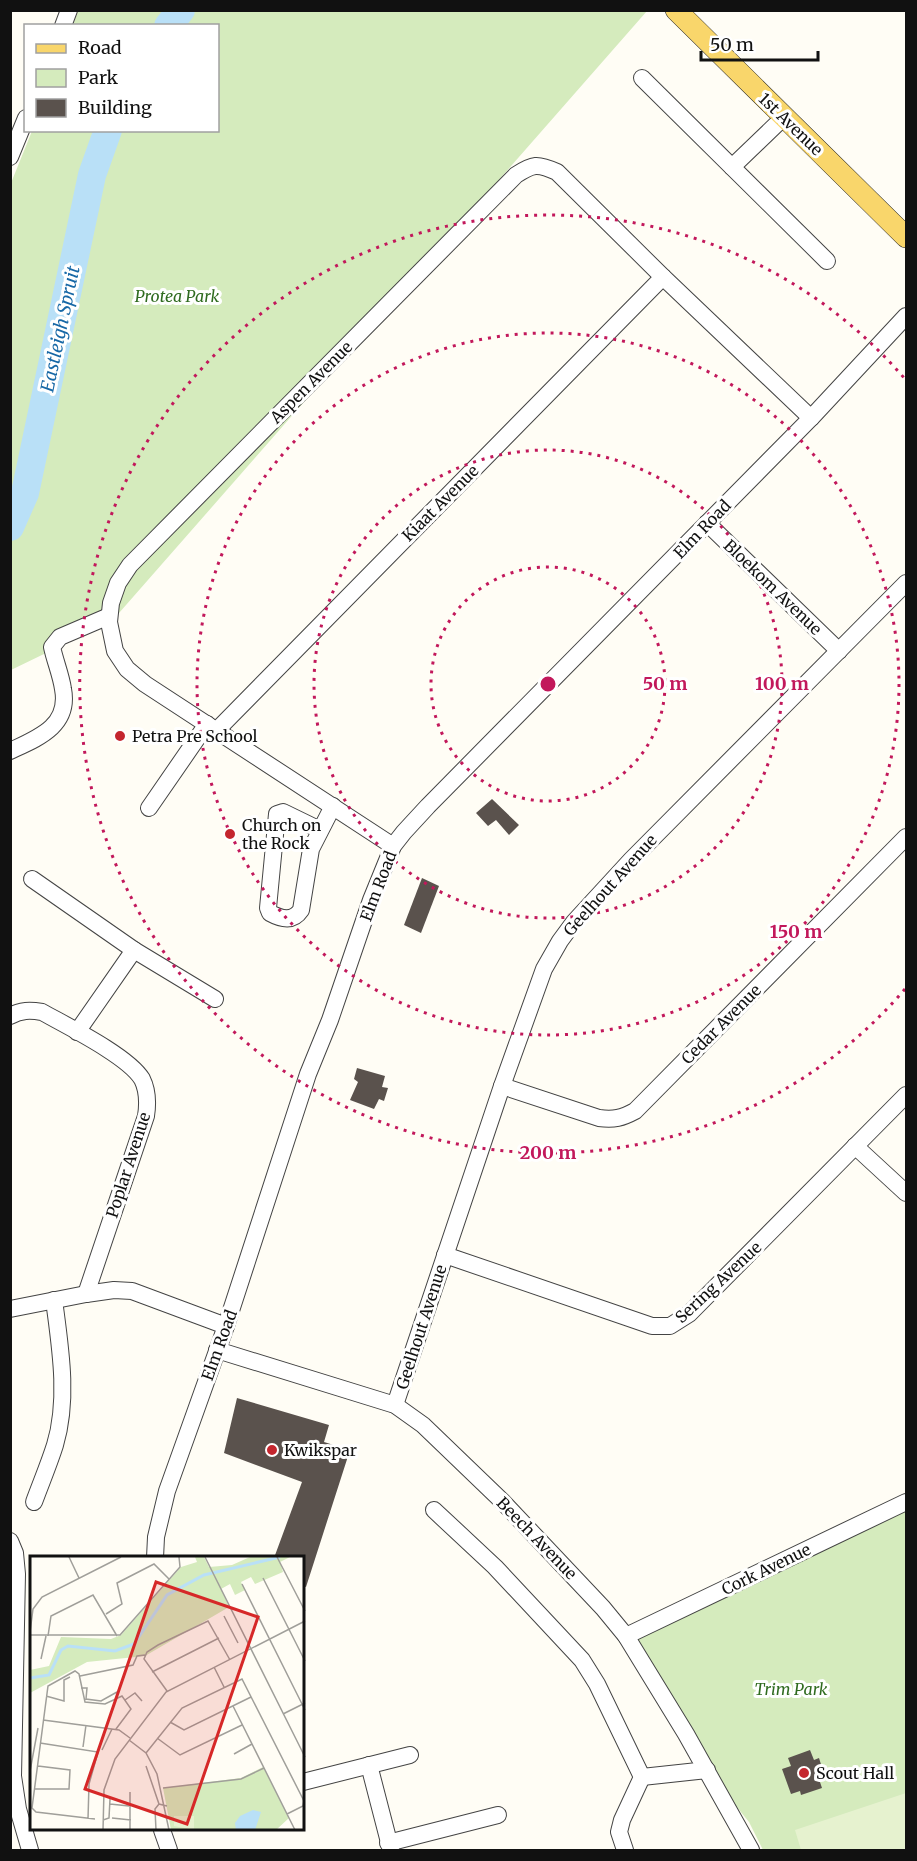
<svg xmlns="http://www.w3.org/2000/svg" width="917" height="1861" font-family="Merriweather,serif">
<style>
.green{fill:#d5ebbd}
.pitch{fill:#e6f2cf}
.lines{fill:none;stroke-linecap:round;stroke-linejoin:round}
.river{stroke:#b9e0f7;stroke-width:28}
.building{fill:#5a524d}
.minor-casing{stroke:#444;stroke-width:18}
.major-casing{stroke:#222;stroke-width:22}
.minor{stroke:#fff;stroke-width:16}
.major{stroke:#f9d66b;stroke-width:21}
.ring{fill:none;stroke:#c2185b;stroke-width:3;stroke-dasharray:3 6}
.poi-dot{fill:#c4262e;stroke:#fff;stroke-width:2}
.labels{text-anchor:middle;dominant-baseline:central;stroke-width:6;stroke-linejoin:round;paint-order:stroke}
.street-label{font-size:16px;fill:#111;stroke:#fff}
.park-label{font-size:16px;font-style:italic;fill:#2f6b1f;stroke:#fff}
.poi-label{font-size:16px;fill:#111;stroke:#fff;text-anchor:start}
.water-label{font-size:18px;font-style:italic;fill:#1768a6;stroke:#fff}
.inset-river{fill:none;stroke:#b9e0f7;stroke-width:3}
.inset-road{fill:none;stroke:#a09f9a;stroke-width:1.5}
.view{fill:#d62828;fill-opacity:0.15;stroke:#d62828;stroke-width:3}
.inset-edge{fill:none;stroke:#111;stroke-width:3}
.centre{fill:#c2185b;stroke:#fff;stroke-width:3}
.ring-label{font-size:18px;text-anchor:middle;font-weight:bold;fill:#c2185b;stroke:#fff;stroke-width:6;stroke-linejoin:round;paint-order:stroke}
</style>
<rect width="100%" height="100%" fill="#fffdf5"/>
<!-- green -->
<g class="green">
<polygon points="78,11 647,11 112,621 11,670 11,183 32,131 218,130 218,26 73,25"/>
<polygon points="906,1501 906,1850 763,1850 749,1822 732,1801 627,1639"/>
</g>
<!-- pitch -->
<polygon class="pitch" points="906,1793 906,1850 801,1850 795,1830"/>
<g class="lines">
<!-- river -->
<g class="river">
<polyline points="168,26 181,10"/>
<polyline points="10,527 25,493 92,175 108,130"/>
</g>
</g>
<!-- building -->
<g class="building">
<polygon points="492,799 519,825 509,835 496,820 488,826 476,813"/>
<polygon points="422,878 439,886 421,933 404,925"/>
<polygon points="357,1068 385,1076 382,1087 388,1088 384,1101 379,1099 374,1109 350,1100 358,1082 354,1079"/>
<polygon points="237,1398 329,1425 324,1442 350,1450 306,1587 303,1586 303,1558 274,1558 302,1482 224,1453"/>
<polygon points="810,1750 814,1760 819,1758 825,1777 819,1779 822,1788 801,1795 800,1791 791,1794 782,1769 791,1766 788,1758"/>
</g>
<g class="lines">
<!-- minor casing -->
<g class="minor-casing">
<g id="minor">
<polyline points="63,26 69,10"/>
<polyline points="642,78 827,261"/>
<polyline points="10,157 26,118"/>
<polyline points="732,167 784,117"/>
<polyline points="707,523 839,651"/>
<polyline points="217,730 663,277"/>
<path d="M10,751C38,738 70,726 63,689C61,675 55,661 52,647L60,637L109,616"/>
<polyline points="149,808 207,724"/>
<path d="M320,830L283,812L277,814L268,908L270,913C281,919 293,922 301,910L311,849L333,806"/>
<path d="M393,846L145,684L127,669L115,651L109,622L111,603L118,583L130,565L516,175C533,164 537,163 557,172L663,277L811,418"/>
<polyline points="32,879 134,950"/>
<path d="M10,1016C21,1010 30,1010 42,1012C67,1026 128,1056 142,1079C148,1091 148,1103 146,1116L86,1294"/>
<polyline points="77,1032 134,950 215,999"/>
<path d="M502,1086L599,1118C614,1120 622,1118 635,1111L906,837"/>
<polyline points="855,1146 906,1193"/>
<polyline points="445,1255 652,1326 670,1326 689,1314 906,1095"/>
<polyline points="10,1309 86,1294 114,1290 132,1291 226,1326"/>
<polyline points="217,1350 395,1405 423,1425 502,1501 603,1608 626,1636 686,1734 751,1850"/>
<polyline points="395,1405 502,1086 544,969 560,941 574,922 631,860 906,583"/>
<path d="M34,1502C41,1483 49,1464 55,1445C69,1399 60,1346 54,1300"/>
<polyline points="434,1510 495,1567 582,1660 597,1684 642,1777 707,1770"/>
<polyline points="10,1541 15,1553 17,1574 13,1776 18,1809 30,1850"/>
<polyline points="155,1558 156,1537 167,1491 226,1326 308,1074 330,1020 371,900 393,846 404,832 428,806 811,418 906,316"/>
<polyline points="626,1636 906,1502"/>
<polyline points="369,1765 391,1850"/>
<polyline points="303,1782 410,1755"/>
<polyline points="162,1830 169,1850"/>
<polyline points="388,1843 498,1815"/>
<polyline points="625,1850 619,1832 622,1820 642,1777"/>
</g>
</g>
<!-- major casing -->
<g class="major-casing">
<polyline id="major" points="676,10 906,237"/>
</g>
<!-- minor -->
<use href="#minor" class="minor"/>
<!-- major -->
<use href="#major" class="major"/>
</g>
<!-- distance rings -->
<g class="ring">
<circle cx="548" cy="684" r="117"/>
<circle cx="548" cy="684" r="234"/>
<circle cx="548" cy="684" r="351"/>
<path d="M905 989A469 469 0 1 1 905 379"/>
</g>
<!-- markers -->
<g class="poi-dot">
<circle cx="120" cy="736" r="6"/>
<circle cx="230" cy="834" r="6"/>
<circle cx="272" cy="1450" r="6"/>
<circle cx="804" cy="1773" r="6"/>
</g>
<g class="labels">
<!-- street labels -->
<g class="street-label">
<text transform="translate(791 124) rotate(44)">1st Avenue</text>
<text transform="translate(311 382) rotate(-45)">Aspen Avenue</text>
<text transform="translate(440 503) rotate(-45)">Kiaat Avenue</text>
<text transform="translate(702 529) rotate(-46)">Elm Road</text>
<text transform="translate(773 587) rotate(44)">Bloekom Avenue</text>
<text transform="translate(610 885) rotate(-48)">Geelhout Avenue</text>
<text transform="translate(378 886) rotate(-69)">Elm Road</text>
<text transform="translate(721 1024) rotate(-45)">Cedar Avenue</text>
<text transform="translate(128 1165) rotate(-72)">Poplar Avenue</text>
<text transform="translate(718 1282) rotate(-43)">Sering Avenue</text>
<text transform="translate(421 1327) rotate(-72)">Geelhout Avenue</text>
<text transform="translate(219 1345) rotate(-70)">Elm Road</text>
<text transform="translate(537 1538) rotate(46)">Beech Avenue</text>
<text transform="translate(766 1569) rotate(-26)">Cork Avenue</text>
</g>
<!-- park labels -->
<g class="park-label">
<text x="177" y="296">Protea Park</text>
<text x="791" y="1689">Trim Park</text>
</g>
<!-- poi labels -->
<g class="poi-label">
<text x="132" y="736">Petra Pre School</text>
<text x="242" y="825">Church on<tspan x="242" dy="18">the Rock</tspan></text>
<text x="284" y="1450">Kwikspar</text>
<text x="816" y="1773">Scout Hall</text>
</g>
<!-- water labels -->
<g class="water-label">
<text transform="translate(60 329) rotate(-78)">Eastleigh Spruit</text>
</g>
</g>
<!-- overview -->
<g transform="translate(30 1556)">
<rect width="274" height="274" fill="#fffdf5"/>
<path d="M165,1H174L179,11L202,9L220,1H260L250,6L253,16L225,28L221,21L211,26L215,34L205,39L200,28L191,33L199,51L115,100L57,106L0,137V114L19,110L31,81L81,83L91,79L151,11L167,6ZM233,211L259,262L246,274H141L133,232L211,222Z" fill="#d5ebbd"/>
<path d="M144,260H164V274L144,270Z" fill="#e6f2cf"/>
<path d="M223,254L231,256L225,274H206L205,267L210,260Z" fill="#b9e0f7"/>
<path class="inset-river" d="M0,122L19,119L31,94L38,90L85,95L104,88L137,39L174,19L250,1"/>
<path class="inset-road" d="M39,1L49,22M175,1L275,201M247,1L275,55M233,22L275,105M212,28L275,154M76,58L92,48L87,27L124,8L139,23M194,60L208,87M0,76L3,53L12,41L91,1M0,79H90L150,11L149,1M18,80L21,60L63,39L87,80M11,103L16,80M184,111L194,131M122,116L189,82M50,120L103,109L107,100L115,99M51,132H57L56,143L71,145L87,136M137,135L114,103L117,96L128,89L178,65L200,104M16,140L34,145V124L40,121M95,144L105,137L112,145M203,150L265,274M253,158L275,147M13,164L89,174L100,182M140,166L154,174L221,141M127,182L150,199L212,169M99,184L116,197L127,218L139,274M10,187L68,196L59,228L58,263M53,191L56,169M72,194L82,173M116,197L152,152L212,123L274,245L273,250L257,258M204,198L222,188M116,210L129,248L137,250M0,215L8,172M133,232L211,223L234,212M4,233H39L40,214L8,210M100,236V274M80,248L99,250M82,262L101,264M65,263L6,256L2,252L18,130L45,115L49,118L55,146L75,148L92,140L101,153L86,173M73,264L79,262L80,243M73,274L74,234L85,203L136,136L275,65M126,274L125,253L129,248"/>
<path class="view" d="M126,26L228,61L157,268L55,233Z"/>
<rect width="274" height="274" class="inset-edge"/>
</g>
<circle cx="548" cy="684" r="9" class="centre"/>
<g class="ring-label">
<text x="665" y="690">50 m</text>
<text x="782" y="690">100 m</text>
<text x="796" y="938">150 m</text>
<text x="548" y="1159">200 m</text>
</g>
<!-- border -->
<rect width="917" height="1861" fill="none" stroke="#111111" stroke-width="24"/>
<!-- legend -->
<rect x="24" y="24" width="195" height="108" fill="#ffffff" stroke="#a0a0a0" stroke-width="1.5"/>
<rect x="36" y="44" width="30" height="9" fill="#f9d66b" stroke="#a0a0a0" stroke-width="1.5"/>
<text x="78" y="54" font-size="18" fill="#111111">Road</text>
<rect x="36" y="69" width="30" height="18" fill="#d5ebbd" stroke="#a0a0a0" stroke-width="1.5"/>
<text x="78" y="84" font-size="18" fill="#111111">Park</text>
<rect x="36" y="99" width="30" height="18" fill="#5a524d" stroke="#a0a0a0" stroke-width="1.5"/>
<text x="78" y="114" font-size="18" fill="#111111">Building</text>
<!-- scale -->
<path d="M701 51v9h117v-9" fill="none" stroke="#111111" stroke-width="3"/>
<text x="710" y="51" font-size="18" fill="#111111" stroke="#ffffff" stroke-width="4.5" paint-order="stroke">50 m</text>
</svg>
